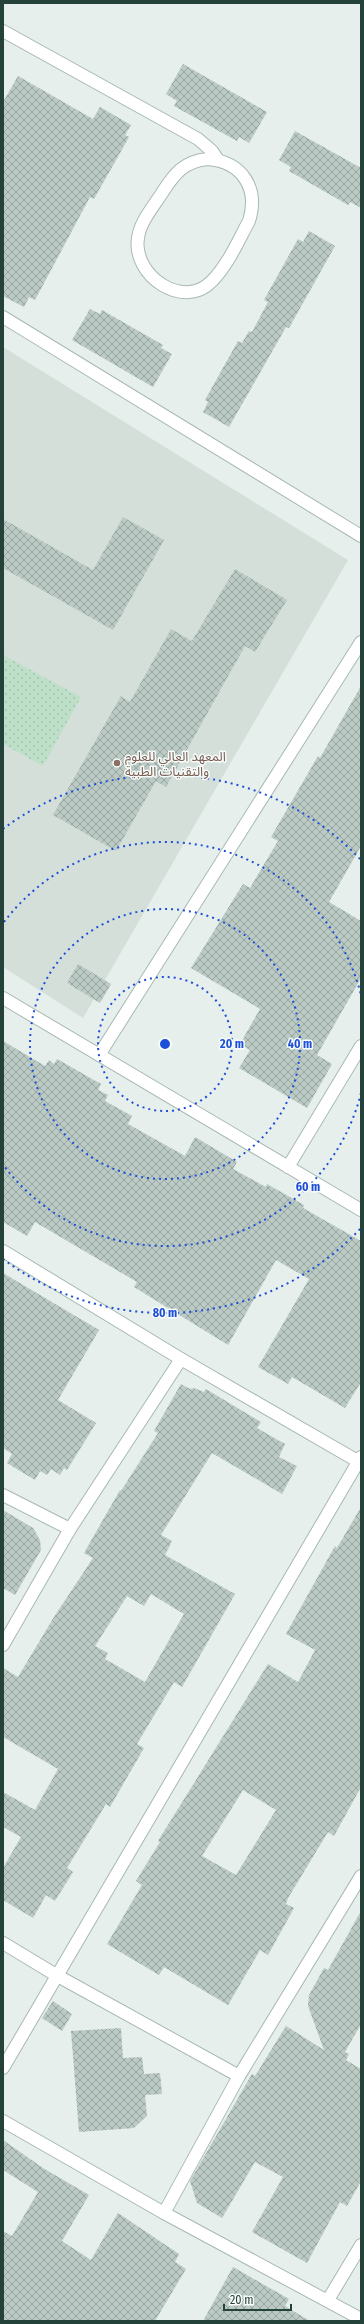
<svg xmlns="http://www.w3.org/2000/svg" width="364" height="2324" font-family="'Fira Sans Condensed','Noto Sans Arabic',sans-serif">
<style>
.built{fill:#d4dfda}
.park{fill:url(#park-dots)}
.building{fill:url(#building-cross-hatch);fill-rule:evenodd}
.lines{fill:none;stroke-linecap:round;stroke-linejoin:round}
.minor-casing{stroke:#a8b8b2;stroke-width:14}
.minor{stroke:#fff;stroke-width:12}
.ring{fill:none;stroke:#1d4ed8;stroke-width:2;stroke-dasharray:2 4}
.education-dot{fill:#8d6e63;stroke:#f7fbf9;stroke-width:1.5}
.labels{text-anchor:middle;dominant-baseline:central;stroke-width:3;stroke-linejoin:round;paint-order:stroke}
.education-label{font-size:13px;fill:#785e54;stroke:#f7fbf9;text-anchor:start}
.centre{fill:#1d4ed8;stroke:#f7fbf9;stroke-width:2}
.ring-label{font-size:12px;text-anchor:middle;font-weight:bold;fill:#1d4ed8;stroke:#f7fbf9;stroke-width:3;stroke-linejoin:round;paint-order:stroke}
</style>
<defs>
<pattern id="park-dots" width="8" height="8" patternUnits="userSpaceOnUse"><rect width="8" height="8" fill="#bfe0c8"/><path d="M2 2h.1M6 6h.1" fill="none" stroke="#a4c1ad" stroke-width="1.8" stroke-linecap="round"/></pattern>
<pattern id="building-cross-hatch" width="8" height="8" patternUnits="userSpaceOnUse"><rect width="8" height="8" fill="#bbcac4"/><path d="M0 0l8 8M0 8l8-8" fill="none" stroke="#98a6a0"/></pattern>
</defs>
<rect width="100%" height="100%" fill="#e6efeb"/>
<!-- built -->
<polygon class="built" points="3,347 348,560 83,1018 3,967"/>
<!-- park -->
<polygon class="park" points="3,655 81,697 43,766 3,744"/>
<!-- building -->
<g class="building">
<polygon points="183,64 267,112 249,143 239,137 237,141 174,106 177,101 166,94"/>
<polygon points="18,76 93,119 100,107 131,125 125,135 129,137 94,199 90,197 35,300 29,297 24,307 3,296 3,102"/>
<polygon points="295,131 361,168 361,208 350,202 348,205 289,171 291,167 279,160"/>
<polygon points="309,231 335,246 289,328 286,327 229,427 203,412 208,402 205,400 238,341 242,343 249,331 252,332 268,302 264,300 298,239 303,242"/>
<polygon points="90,309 100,314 102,310 163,345 161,348 172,354 153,387 72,340"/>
<polygon points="123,517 164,540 113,630 3,568 3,519 93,570"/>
<polygon points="235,569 287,600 255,652 245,646 166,787 156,781 116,851 53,815 121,696 130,702 171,629 192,641"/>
<polygon points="361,686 361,846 329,902 361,921 361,978 317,1055 332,1064 307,1108 239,1068 250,1050 240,1044 260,1009 191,968 243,884 250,888 278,841 271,837 318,756 320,758"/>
<polygon points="78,964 111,984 100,1003 67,983"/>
<polygon points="3,1041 45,1066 49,1060 54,1064 57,1059 101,1084 98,1090 108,1095 105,1101 132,1116 128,1124 185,1156 195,1137 237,1162 233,1169 266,1187 267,1184 304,1205 303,1208 361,1241 361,1382 345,1408 292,1377 288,1384 258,1367 309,1279 276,1260 228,1345 134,1287 137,1282 35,1222 27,1236 3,1222"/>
<polygon points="3,1273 99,1330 58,1400 96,1423 67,1470 64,1468 60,1475 51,1469 47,1475 40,1471 35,1480 7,1463 12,1454 3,1448"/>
<path d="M181,1384L190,1389L194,1388L204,1392L206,1389L261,1422L257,1428L285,1444L279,1457L297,1466L282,1494L212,1453L161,1535L172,1541L165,1555L235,1594L182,1687L174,1682L137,1744L144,1748L110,1807L106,1804L67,1868L73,1872L55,1901L46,1895L33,1918L3,1900V1868L21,1837L3,1827V1792L35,1810L58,1769L3,1737V1668L18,1677L54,1617L93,1558L84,1553L120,1490L121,1491L158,1433L154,1431ZM151,1594L184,1614L145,1682L105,1659L108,1653L95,1646L127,1596L144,1606Z"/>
<path d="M361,1507V1787L334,1836L328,1832L288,1898L286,1904L294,1908L268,1955L260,1950L228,2005L164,1967L159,1975L107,1944L142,1885L136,1881L160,1842L158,1841L268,1664L298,1682L315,1650L286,1634L335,1546L337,1548ZM243,1790L276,1810L236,1875L202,1856Z"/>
<polygon points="3,1510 33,1528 40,1540 41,1550 15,1595 3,1588"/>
<polygon points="361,1911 361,2024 345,2052 349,2054 346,2060 361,2069 361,2181 347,2206 340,2202 307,2263 252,2232 283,2177 255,2162 222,2218 197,2203 190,2181 252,2074 255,2076 286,2026 324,2050 308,2006 309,1995 324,1968 328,1970"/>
<polygon points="53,2001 72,2014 62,2031 42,2018"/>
<polygon points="121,2028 123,2058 142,2057 144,2074 160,2073 162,2094 145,2095 147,2116 134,2128 79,2132 71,2031"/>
<polygon points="3,2140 43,2168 89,2195 62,2241 91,2260 118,2213 179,2254 175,2262 186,2269 155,2321 3,2321 3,2231 12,2236 38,2192 3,2170"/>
<polygon points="233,2267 289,2299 285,2306 310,2321 203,2321"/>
</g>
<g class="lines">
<!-- minor casing -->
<g class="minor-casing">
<g id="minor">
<polyline points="3,31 198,139 212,151 218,160"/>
<path d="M208,159C243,162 259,189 249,221C238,241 228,265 212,281C183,311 132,275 138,238C140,222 153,207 162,193C174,174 184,161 208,159Z"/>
<polyline points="3,317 361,536"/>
<polyline points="3,998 361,1210"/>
<polyline points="99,1055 361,642"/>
<polyline points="288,1167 361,1046"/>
<polyline points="3,1251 181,1359 361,1463"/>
<polyline points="3,1495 70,1529"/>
<polyline points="3,1645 70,1529 181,1359"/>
<polyline points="3,1943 56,1975 239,2076"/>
<polyline points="3,2068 361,1457"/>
<polyline points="3,2121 164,2213 361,2319"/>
<polyline points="164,2213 239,2076 361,1876"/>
<polyline points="328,2300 361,2245"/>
</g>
</g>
<!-- minor -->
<use href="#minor" class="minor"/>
</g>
<!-- distance rings -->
<g class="ring">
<circle cx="165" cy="1044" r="67"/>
<circle cx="165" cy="1044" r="135"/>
<path d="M361 1093A202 202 0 0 1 4 1166M4 922A202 202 0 0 1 361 995"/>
<path d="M360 1229A269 269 0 0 1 3 1259M3 829A269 269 0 0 1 360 859"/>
</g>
<!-- markers -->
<circle class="education-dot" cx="117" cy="763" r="4"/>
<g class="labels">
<!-- education labels -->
<g class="education-label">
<text x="125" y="756">المعهد العالي للعلوم<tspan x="125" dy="15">والتقنيات الطبية</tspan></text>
</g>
</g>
<circle cx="165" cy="1044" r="6" class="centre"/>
<g class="ring-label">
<text x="232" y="1048">20 m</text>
<text x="300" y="1048">40 m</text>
<text x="308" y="1191">60 m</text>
<text x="165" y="1317">80 m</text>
</g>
<!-- border -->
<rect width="364" height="2324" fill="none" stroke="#24423a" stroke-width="8"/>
<!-- scale -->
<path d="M224 2304v6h67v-6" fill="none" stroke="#24423a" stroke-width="2"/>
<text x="230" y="2304" font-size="12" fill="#24423a" stroke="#f7fbf9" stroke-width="3" paint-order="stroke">20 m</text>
</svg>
